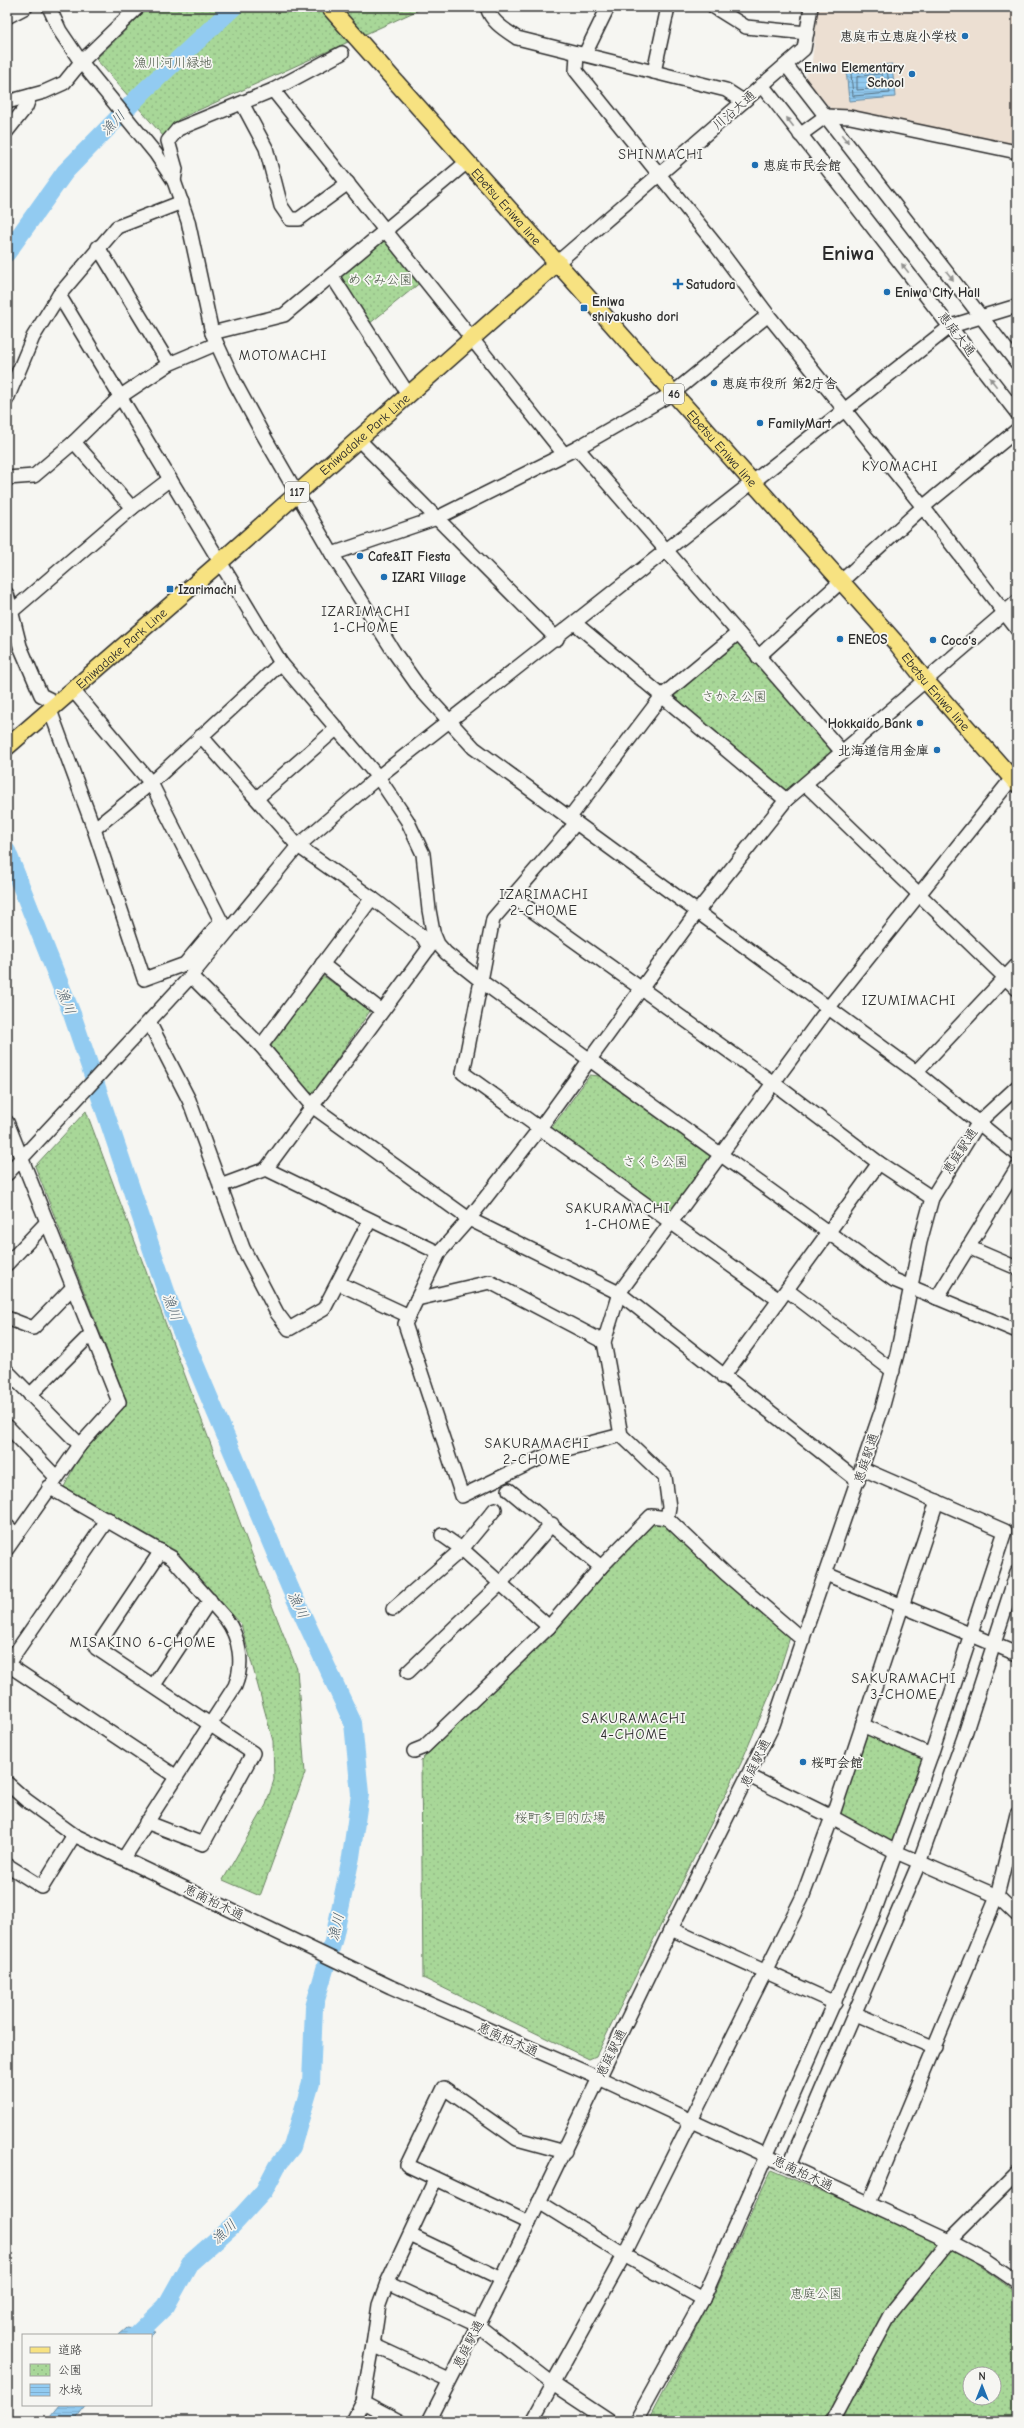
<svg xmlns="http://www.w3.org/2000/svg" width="1024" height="2428" font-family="'Comic Neue','Klee One',sans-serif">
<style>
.built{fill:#ecdfd2}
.park{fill:url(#park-dots);stroke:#6a8162;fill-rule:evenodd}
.water{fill:url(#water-rules);stroke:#698ba2}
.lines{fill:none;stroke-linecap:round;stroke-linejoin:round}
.shore{stroke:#546b7a;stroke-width:1}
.river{stroke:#92cbf1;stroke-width:18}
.minor-casing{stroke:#2b2b2b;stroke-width:16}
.major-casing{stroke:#2b2b2b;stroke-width:19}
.minor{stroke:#f6f6f2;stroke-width:13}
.major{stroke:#f7e281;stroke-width:16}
.oneway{fill:#90908e}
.poi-dot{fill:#1f6fb2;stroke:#f6f6f2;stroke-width:1.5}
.labels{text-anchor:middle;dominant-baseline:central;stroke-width:3.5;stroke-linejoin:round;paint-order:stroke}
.shield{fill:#f6f6f2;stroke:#686867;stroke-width:1}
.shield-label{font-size:12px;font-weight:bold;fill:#2b2b2b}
.poi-label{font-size:13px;font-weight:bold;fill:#2b2b2b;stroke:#f6f6f2;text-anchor:start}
.park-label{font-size:13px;fill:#4a5646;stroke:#f6f6f2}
.street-label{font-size:13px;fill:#2b2b2b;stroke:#f6f6f2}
.water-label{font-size:14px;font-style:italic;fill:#4a5b66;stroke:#f6f6f2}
.neighbourhood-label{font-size:14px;letter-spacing:1px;fill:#2b2b2b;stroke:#f6f6f2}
.town-label{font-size:21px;font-weight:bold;fill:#2b2b2b;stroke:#f6f6f2}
</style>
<defs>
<pattern id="park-dots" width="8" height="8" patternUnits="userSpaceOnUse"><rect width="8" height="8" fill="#a8d798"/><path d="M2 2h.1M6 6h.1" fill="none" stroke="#91b983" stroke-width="1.8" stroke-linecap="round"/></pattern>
<pattern id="water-rules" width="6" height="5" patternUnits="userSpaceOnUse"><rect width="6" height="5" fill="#92cbf1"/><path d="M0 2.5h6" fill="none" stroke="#7eaecf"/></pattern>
</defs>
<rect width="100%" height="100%" fill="#f6f6f2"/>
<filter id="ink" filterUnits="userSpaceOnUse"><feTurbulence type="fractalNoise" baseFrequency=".025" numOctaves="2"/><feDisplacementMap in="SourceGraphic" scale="8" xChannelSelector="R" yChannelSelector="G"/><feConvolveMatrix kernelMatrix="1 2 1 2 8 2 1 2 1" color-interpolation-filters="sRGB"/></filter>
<g filter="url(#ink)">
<!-- built -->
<polygon class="built" points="818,7 1017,7 1017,146 831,109 805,78 812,61"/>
<!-- park -->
<g class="park">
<polygon points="149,7 425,7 179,119 164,137 96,59"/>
<polygon points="385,238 421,282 369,324 338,278"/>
<polygon points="738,640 833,747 832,754 784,794 672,694"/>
<polygon points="318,976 325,977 370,1011 314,1093 308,1092 271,1046"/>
<polygon points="590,1075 599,1076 711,1155 669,1217 550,1130"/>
<polygon points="86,1111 253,1557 297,1669 305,1773 260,1896 223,1880 266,1805 274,1780 273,1741 241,1624 176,1551 64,1487 81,1453 127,1402 35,1166"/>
<polygon points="653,1523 664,1524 790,1637 777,1678 741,1763 596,2056 589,2059 423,1978 421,1760 556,1631 602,1570"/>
<polygon points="868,1732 925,1758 895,1843 841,1816 839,1813"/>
<path d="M771,2170L950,2245L1016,2292L1017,2421H648L715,2292ZM970,2374H994V2398H970Z"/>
</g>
<!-- water -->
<g class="water">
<polygon points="892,64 895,97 849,101 846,69"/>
<polygon points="127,2328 155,2332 151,2336 119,2335"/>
<polygon points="59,2405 86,2405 74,2421 46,2421"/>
</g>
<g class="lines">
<!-- shore -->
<g class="shore">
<polygon points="887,69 890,93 853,96 851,73"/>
<polygon points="882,74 884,88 857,90 857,77"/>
</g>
<!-- river -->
<g class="river">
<polyline points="7,253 65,172 144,91 234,7"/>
<polyline points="7,851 72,1014 173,1312 291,1590 353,1723 360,1794 351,1857 334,1938 314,2007 311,2083 292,2147 277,2166 264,2191 233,2225 190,2263 166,2306 136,2335"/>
</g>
<!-- minor casing -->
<g class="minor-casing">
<g id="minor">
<polyline points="49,7 60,31 81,62 156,154 174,181 188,221 212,333 235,383 261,431 332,554 394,652 421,690 474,748 916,1072 1017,1154"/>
<path d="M487,7C491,22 505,30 517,38L726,90L743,101"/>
<polyline points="714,7 746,27 807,33"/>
<polyline points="7,17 26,7"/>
<polyline points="577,53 576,71 715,244 768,315 923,507 1017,629"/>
<polyline points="585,54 608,7"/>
<polyline points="786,65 1017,363"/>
<polyline points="654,72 668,7"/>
<polyline points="762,85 1017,413"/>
<polyline points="273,90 564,454"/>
<polyline points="7,102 44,92 64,83 81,62 138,7"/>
<polyline points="242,103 266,148 281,206 290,219 299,219 348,183"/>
<polyline points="7,131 26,107 30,96"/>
<polyline points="800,135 826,116 850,117 1017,152"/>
<polyline points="174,181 176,169 168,141 178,129 273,90 342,53"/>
<polyline points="182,202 117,227 59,295 281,663 378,777 407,820 423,854 429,910 433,932 438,944 446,953 481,981 894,1280 1017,1331"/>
<polyline points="98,247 169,364"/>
<polyline points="558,262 804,49 811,7"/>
<polyline points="332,276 408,394"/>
<polyline points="212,333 284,315 467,162"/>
<polyline points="7,399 33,337 59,295"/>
<polyline points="358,439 557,639"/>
<polyline points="74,442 132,508"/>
<polyline points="577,448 843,753"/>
<polyline points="7,478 34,476 74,442 121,396 169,364 216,344"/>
<polyline points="332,554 437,518 577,448 673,393 768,315"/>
<polyline points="7,594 20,646 41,695 57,703"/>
<polyline points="11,612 132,508 170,479"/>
<polyline points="576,624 786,800"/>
<polyline points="758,657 923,507 1017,430"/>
<polyline points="72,689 151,783 221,921 227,928"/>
<polyline points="50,710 94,829 144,979 185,964 221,921"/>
<polyline points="201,736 298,846 372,898 423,937 429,948 266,1169 220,1186"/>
<polyline points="805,784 1017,989"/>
<polyline points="257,798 337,728"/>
<polyline points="570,817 662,696 738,633"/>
<polyline points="576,823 493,919 463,1073 779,1300"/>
<polyline points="94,829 151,783 281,663"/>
<polyline points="513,897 772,1082 879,1163 932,1198"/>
<polyline points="322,964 382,1011"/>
<polyline points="191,976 261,1046 312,1106 469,1219 619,1293 858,1481"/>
<polyline points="149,1022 189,1100 243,1248 277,1313 289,1329 324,1309 370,1220"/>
<polyline points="261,1046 372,898"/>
<polyline points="916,1072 1017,965"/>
<polyline points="7,1122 119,1402 80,1445 7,1549"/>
<polyline points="266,1169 439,1253"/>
<polyline points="7,1174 191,976 298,846 378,777 951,326 1017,306"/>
<polyline points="968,1247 1017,1268"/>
<polyline points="7,1264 46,1223"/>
<polyline points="338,1283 409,1316"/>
<polyline points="787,1290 893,1371"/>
<polyline points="937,1298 1017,1168"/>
<polyline points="417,1299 490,1282 604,1342"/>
<polyline points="7,1318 33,1328 72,1288"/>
<polyline points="7,1371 80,1445"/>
<polyline points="723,1377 879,1163"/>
<polyline points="30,1395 91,1334"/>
<polyline points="7,1426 56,1477"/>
<polyline points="621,1435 551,1453 462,1496 405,1324 439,1253 469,1219 540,1128 697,912 786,800 1017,602"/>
<path d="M49,1487L172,1558L226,1619C240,1638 244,1664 235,1686L124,1858"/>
<polyline points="509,1490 601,1567"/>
<polyline points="667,1518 669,1507 665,1477 621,1435 604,1342 619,1293 829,1007 1017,772"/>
<polyline points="7,1526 17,1535"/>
<polyline points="442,1535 462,1549 549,1627"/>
<polyline points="826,1574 1017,1654"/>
<polyline points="393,1609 462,1549 495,1509"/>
<polyline points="7,1664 175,1776"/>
<polyline points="7,1665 108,1519"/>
<polyline points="408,1672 500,1584 552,1524"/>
<polyline points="154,1685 210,1600"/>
<polyline points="862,1725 931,1755"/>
<polyline points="414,1751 424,1747 549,1627 601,1567 651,1516 667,1518 726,1574 803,1640"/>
<polyline points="749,1776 832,1817 896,1852 997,1896 1017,1915"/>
<polyline points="7,1783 26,1800 74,1835 391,1987 599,2078 949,2241 985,2260 1017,2282"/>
<polyline points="146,1822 203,1844 253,1753 96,1648 161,1551"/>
<polyline points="7,1865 42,1887 74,1835"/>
<polyline points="671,1929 835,2003"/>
<polyline points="856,2014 935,2048"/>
<polyline points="789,2166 919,1863 964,1737 1017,1572"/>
<polyline points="539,2202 624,2255 703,2299"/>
<polyline points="869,2203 997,1896 1017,1814"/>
<polyline points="529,2223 407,2165 444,2088 517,2139 565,2152"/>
<polyline points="410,2235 502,2279"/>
<polyline points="387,2283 435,2180"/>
<polyline points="449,2380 373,2345 379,2305 387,2283 477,2325 553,2384 609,2421"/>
<polyline points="363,2402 399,2421"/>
<polyline points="353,2421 363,2402 373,2345"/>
<polyline points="429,2421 502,2279 671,1929 773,1725 882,1409 897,1354 920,1242 932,1198 979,1122 1017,1087"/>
<polyline points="532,2421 624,2255 802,1898 832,1817 937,1501"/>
<polyline points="636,2421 703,2299 874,1912 931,1755 1005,1531 863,1469"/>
<polyline points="833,2421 891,2313 949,2241 1017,2173"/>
</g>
</g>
<!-- major casing -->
<g class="major-casing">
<g id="major">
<path id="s1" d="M329,7L897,644L926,681L1017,784"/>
<path id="s2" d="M7,747L219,563L558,262"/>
</g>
</g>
<!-- minor -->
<use href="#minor" class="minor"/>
<!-- major -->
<use href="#major" class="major"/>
</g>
<!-- one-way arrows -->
<defs><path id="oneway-solid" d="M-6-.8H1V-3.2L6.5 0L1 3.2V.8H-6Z"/></defs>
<g class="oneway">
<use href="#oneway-solid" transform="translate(790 122) rotate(-127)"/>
<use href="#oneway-solid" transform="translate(845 139) rotate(52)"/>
<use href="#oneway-solid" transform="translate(905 268) rotate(-128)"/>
<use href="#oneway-solid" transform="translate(950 276) rotate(52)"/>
<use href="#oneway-solid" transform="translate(993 382) rotate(-127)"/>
</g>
</g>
<!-- markers -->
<g class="poi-dot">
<circle cx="965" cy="36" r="4"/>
<circle cx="912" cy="74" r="4"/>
<circle cx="755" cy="165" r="4"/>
<path d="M676 278h4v4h4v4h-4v4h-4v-4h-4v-4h4z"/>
<circle cx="887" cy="292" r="4"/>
<rect x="580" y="304" width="8" height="8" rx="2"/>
<circle cx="714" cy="383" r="4"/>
<circle cx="760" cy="423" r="4"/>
<circle cx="360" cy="556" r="4"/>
<circle cx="384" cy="577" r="4"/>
<rect x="166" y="585" width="8" height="8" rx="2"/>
<circle cx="840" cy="639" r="4"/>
<circle cx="933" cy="640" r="4"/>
<circle cx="920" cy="723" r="4"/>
<circle cx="937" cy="750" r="4"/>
<circle cx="803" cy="1762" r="4"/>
</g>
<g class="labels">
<!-- shield labels -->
<g class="shield">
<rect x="664" y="384" width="20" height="20" rx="3"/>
<rect x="285" y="482" width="24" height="20" rx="3"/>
</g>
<g class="shield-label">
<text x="674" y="394">46</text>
<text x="297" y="492">117</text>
</g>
<!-- poi labels -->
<g class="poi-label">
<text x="957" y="36" text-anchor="end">恵庭市立恵庭小学校</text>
<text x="904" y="67" text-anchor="end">Eniwa Elementary<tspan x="904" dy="15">School</tspan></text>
<text x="763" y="165">恵庭市民会館</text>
<text x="686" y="284">Satudora</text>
<text x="895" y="292">Eniwa City Hall</text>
<text x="592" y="301">Eniwa<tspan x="592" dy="15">shiyakusho dori</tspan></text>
<text x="722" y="383">恵庭市役所 第2庁舎</text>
<text x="768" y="423">FamilyMart</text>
<text x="368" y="556">Cafe&amp;IT Fiesta</text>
<text x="392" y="577">IZARI Village</text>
<text x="178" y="589">Izarimachi</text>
<text x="848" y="639">ENEOS</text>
<text x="941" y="640">Coco's</text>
<text x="912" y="723" text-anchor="end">Hokkaido Bank</text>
<text x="929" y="750" text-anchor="end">北海道信用金庫</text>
<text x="811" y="1762">桜町会館</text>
</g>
<!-- park labels -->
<g class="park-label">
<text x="173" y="62">漁川河川緑地</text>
<text x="380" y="279">めぐみ公園</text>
<text x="734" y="696">さかえ公園</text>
<text x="655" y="1161">さくら公園</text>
<text x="560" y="1817">桜町多目的広場</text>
<text x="816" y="2293">恵庭公園</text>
</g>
<!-- street labels -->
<g class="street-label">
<text transform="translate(734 110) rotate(-41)">川沿大通</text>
<text stroke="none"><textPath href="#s1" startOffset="267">Ebetsu Eniwa line</textPath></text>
<text transform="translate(957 334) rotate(52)">恵庭大通</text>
<text stroke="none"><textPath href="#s2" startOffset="475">Eniwadake Park Line</textPath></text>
<text stroke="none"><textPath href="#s1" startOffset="591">Ebetsu Eniwa line</textPath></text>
<text stroke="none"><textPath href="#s2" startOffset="151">Eniwadake Park Line</textPath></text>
<text stroke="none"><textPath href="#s1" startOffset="915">Ebetsu Eniwa line</textPath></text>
<text transform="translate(960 1151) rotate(-57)">恵庭駅通</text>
<text transform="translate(866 1458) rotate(-72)">恵庭駅通</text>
<text transform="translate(755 1763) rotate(-64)">恵庭駅通</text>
<text transform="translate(214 1902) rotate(26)">恵南柏木通</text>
<text transform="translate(508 2039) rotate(24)">恵南柏木通</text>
<text transform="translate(611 2053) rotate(-64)">恵庭駅通</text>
<text transform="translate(803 2173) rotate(25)">恵南柏木通</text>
<text transform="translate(468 2344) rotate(-63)">恵庭駅通</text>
</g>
<!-- water labels -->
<g class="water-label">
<text transform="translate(113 123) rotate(-46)">漁川</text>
<text transform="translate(66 1001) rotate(69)">漁川</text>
<text transform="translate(172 1307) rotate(70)">漁川</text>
<text transform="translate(298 1605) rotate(65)">漁川</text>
<text transform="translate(336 1927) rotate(-77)">漁川</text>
<text transform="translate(224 2232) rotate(-43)">漁川</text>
</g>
<!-- neighbourhood labels -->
<g class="neighbourhood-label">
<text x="661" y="154">SHINMACHI</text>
<text x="283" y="355">MOTOMACHI</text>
<text x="900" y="466">KYOMACHI</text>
<text x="366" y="611">IZARIMACHI<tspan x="366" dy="16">1-CHOME</tspan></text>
<text x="544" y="894">IZARIMACHI<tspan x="544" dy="16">2-CHOME</tspan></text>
<text x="909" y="1000">IZUMIMACHI</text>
<text x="618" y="1208">SAKURAMACHI<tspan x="618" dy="16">1-CHOME</tspan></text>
<text x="537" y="1443">SAKURAMACHI<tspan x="537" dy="16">2-CHOME</tspan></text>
<text x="143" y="1642">MISAKINO 6-CHOME</text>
<text x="904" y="1678">SAKURAMACHI<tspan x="904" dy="16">3-CHOME</tspan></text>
<text x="634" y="1718">SAKURAMACHI<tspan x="634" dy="16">4-CHOME</tspan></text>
</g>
<!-- town labels -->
<g class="town-label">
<text x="848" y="253">Eniwa</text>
</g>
</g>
<!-- margin -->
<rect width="1024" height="2428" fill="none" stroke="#f6f6f2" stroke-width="24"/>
<rect x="12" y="12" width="1000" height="2404" fill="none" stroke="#2b2b2b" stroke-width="1.5" filter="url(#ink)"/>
<!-- legend -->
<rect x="22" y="2334" width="130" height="72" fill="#f6f6f2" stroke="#a5a5a2"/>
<rect x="30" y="2347" width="20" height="6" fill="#f7e281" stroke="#a5a5a2"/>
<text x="58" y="2354" font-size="12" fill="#2b2b2b">道路</text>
<rect x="30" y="2364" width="20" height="12" fill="url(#park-dots)" stroke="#a5a5a2"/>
<text x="58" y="2374" font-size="12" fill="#2b2b2b">公園</text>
<rect x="30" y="2384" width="20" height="12" fill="url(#water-rules)" stroke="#a5a5a2"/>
<text x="58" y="2394" font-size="12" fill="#2b2b2b">水域</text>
<!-- north arrow -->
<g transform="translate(982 2386)"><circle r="19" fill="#f6f6f2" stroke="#a5a5a2"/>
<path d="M0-3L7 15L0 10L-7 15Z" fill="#1f6fb2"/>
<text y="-6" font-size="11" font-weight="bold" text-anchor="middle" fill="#2b2b2b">N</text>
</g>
</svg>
